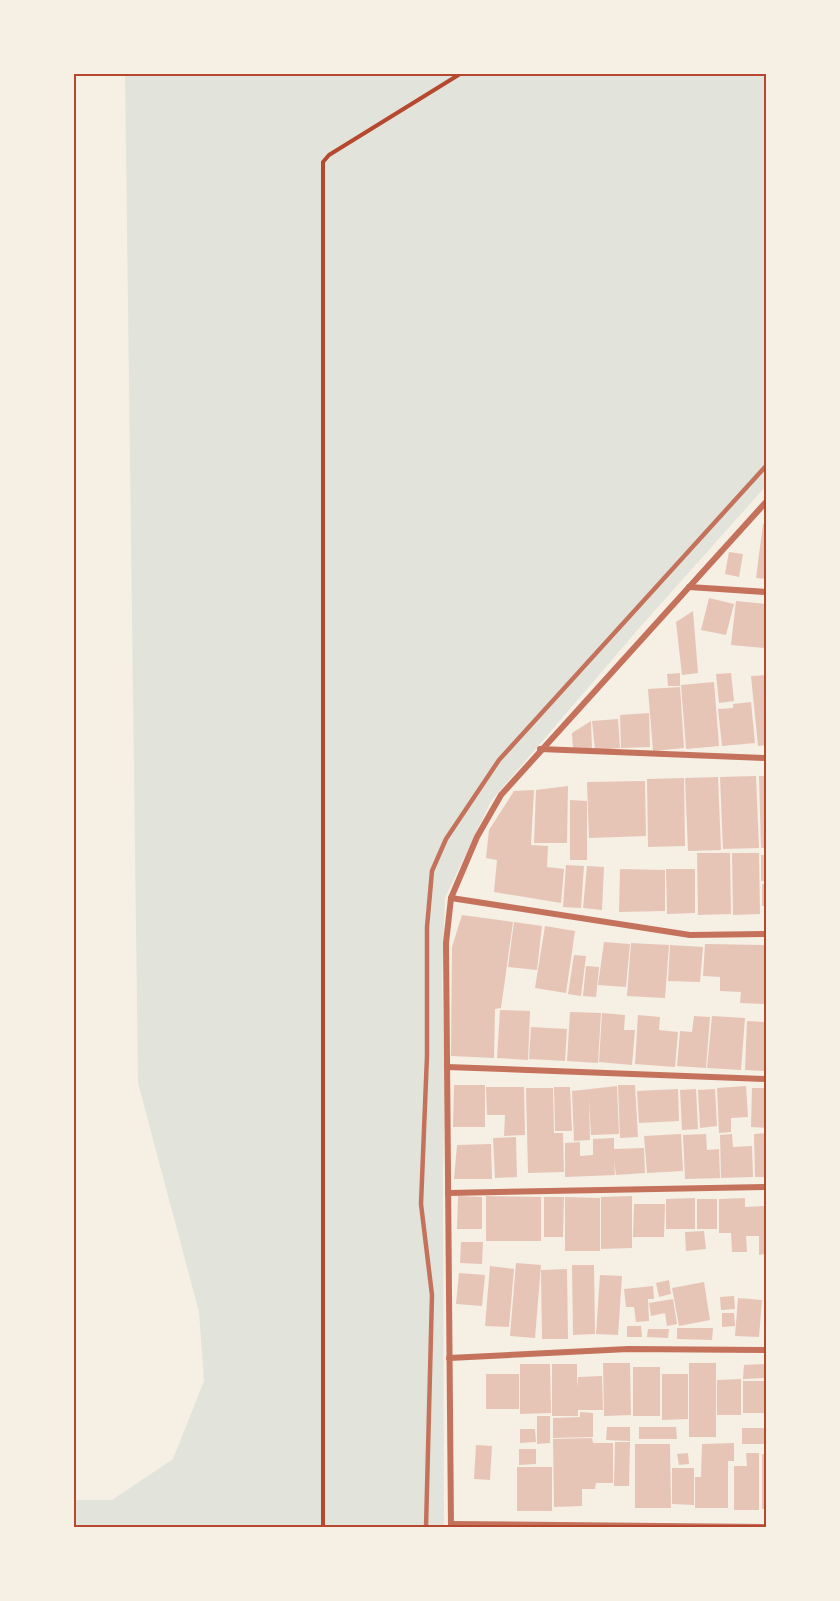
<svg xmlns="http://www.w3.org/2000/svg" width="840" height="1601" font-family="Overpass,sans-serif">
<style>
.green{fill:#e2e4dc}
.building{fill:#e6c5b7}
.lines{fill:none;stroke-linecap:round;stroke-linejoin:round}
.path{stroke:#b5482f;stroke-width:4}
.service{stroke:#c5725c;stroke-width:4.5}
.minor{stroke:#c5725c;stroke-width:6}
.neatline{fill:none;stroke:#b5482f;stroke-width:2}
</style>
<rect width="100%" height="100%" fill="#f6efe4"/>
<!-- green -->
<polygon class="green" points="125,74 766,74 766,486 641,626 491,801 445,898 442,983 445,1094 443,1170 444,1527 74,1528 74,1500 112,1500 173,1459 204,1381 199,1312 138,1083"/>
<!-- building -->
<g class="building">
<polygon points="763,524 766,524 766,579 756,578"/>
<polygon points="729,552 743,554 739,577 725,574"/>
<polygon points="709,598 734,604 726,635 701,630"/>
<polygon points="736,601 766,604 765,648 731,645"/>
<polygon points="693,611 698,673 682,675 676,622"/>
<polygon points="680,673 680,686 668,686 667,674"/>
<polygon points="731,673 734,701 719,703 716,674"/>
<polygon points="766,675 766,745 758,746 751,676"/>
<polygon points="714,682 719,746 686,749 681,685"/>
<polygon points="680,687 684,748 653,751 648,689"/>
<polygon points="751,702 755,743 722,746 718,709 733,708 733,704"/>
<polygon points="649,713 650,747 621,748 620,715"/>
<polygon points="618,719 620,748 595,750 592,721"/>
<polygon points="591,721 592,749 573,749 572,733"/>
<polygon points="756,776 759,848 723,849 720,777"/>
<polygon points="759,776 766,776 766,848 761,848"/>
<polygon points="718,777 721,850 688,851 685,778"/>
<polygon points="684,778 685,846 648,847 647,779"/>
<polygon points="645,781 646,836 589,838 587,782"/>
<polygon points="568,786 567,843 534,843 536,790"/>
<polygon points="534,790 531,845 548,846 547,867 564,869 561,903 494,892 497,860 486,858 489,830 514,791"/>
<polygon points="570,800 587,801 587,860 570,860"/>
<polygon points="697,853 730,853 731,914 698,915"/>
<polygon points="732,853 759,853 760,914 733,915"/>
<rect x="761" y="855" width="5" height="26"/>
<polygon points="566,865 584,866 581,908 563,907"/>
<polygon points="587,866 604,867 602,910 583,908"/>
<polygon points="620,869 665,870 665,911 619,912"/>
<polygon points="666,869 695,869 695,913 667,914"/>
<rect x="762" y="884" width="4" height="22"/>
<polygon points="462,915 513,922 501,1008 495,1009 494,1058 451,1056 452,947"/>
<polygon points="514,922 542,926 537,970 508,967"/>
<polygon points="545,926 575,931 566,993 535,988"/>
<polygon points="604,942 630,944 626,987 598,985"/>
<polygon points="631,943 669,945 665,998 627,996"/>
<polygon points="705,944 766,945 766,1004 740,1003 741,992 720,991 720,977 703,976"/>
<polygon points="670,945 703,947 700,982 668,981"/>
<polygon points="574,955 586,956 581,996 568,994"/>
<polygon points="586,966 599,967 596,997 583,996"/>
<polygon points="500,1010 530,1011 528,1060 497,1058"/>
<polygon points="570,1012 601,1013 598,1063 567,1061"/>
<polygon points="602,1013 625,1015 624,1030 635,1030 632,1065 599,1062"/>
<polygon points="638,1015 660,1017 659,1030 678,1032 675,1067 635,1064"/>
<polygon points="694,1016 710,1017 706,1068 677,1066 680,1031 692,1032"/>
<polygon points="712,1016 745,1018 741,1070 707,1068"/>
<polygon points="747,1021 766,1022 766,1071 745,1070"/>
<polygon points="531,1027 567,1029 565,1061 529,1059"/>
<polygon points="454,1085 485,1085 485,1127 453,1127"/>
<polygon points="618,1085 635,1085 638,1137 620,1138"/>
<polygon points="617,1086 619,1134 591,1135 589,1098 590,1140 574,1141 572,1091"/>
<polygon points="746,1086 748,1117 731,1118 731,1132 719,1133 717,1088"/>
<polygon points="486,1087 524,1087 525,1135 504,1136 505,1115 487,1115"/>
<polygon points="554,1087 570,1087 572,1131 555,1131"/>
<polygon points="526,1088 553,1088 554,1133 563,1133 564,1172 528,1173"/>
<polygon points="752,1088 766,1088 766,1128 751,1127"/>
<polygon points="678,1089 679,1121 639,1123 637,1091"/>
<polygon points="696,1089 698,1129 682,1130 680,1090"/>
<polygon points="715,1089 717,1126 700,1128 698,1090"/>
<polygon points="766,1133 766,1177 755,1177 754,1134"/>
<polygon points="681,1134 683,1171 647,1173 644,1136"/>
<polygon points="706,1134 707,1150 719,1149 720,1178 685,1179 683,1135"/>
<polygon points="732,1134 733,1147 752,1146 753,1177 721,1178 720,1135"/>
<polygon points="516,1137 517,1177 495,1178 493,1138"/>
<polygon points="614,1138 614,1149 644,1148 645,1173 616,1175 614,1161 615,1175 565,1177 565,1143 580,1142 580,1156 593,1155 593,1139"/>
<polygon points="491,1144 492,1179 454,1179 457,1145"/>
<polygon points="458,1196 482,1197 482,1229 457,1229"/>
<polygon points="486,1196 541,1197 541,1241 486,1241"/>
<polygon points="632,1196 632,1248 601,1249 601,1197"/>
<polygon points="544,1197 564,1197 563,1237 544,1237"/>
<polygon points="565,1197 600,1198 600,1251 565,1251"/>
<polygon points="695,1198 695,1229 666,1229 666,1199"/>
<polygon points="745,1198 745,1207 766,1206 766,1254 759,1255 759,1236 746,1236 747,1252 732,1252 731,1233 719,1233 719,1199"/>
<rect x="697" y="1199" width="20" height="30"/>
<polygon points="634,1204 665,1204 664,1237 633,1237"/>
<polygon points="704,1231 706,1249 686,1251 685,1232"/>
<polygon points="461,1242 483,1242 482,1264 460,1263"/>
<polygon points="516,1263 541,1265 535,1338 510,1336"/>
<polygon points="572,1265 594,1265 595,1334 573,1335"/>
<polygon points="490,1266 514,1269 509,1327 485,1326"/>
<polygon points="567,1269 568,1339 542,1339 541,1270"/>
<polygon points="459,1273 485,1275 482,1306 456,1304"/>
<polygon points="600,1275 622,1276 618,1335 596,1334"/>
<polygon points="669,1280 671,1294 659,1297 656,1283"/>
<polygon points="704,1282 710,1320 679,1326 672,1288"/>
<polygon points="653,1286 654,1299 648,1299 649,1321 636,1322 634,1307 626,1307 624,1289"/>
<polygon points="734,1296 735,1309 721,1310 720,1297"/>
<polygon points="738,1298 762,1300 759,1337 735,1336"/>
<polygon points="673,1299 677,1324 667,1326 665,1313 651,1316 649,1303"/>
<polygon points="722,1313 734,1313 735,1326 722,1327"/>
<polygon points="627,1326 641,1326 642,1337 627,1337"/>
<polygon points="677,1328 713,1328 712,1340 677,1339"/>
<polygon points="648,1329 669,1329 668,1338 647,1337"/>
<polygon points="603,1363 630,1363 631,1415 604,1416"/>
<rect x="689" y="1363" width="27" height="74"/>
<polygon points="520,1364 550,1364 551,1413 520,1414"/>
<polygon points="552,1364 577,1364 577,1388 578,1377 602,1376 603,1410 578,1410 578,1416 552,1416"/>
<polygon points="766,1364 766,1378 743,1379 744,1365"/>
<rect x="633" y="1367" width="27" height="49"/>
<rect x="486" y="1374" width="33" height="35"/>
<polygon points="662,1374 688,1374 688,1419 662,1420"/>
<polygon points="741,1379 741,1415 717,1415 717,1380"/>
<rect x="743" y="1381" width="23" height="32"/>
<polygon points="580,1412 593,1413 593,1437 553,1438 553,1418 580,1417"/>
<polygon points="537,1416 550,1416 550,1443 537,1444"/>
<polygon points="607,1427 630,1427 630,1441 606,1440"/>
<polygon points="639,1427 676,1427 677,1439 639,1439"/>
<rect x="742" y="1428" width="24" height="16"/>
<polygon points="520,1429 535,1429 536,1442 520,1443"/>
<polygon points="592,1438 593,1443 613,1443 613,1483 596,1483 595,1489 582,1489 582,1506 554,1507 553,1439"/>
<polygon points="615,1442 630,1442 629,1486 614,1486"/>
<polygon points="734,1443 734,1461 728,1461 728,1508 695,1508 695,1477 701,1477 702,1444"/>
<polygon points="635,1444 670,1444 671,1508 635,1508"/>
<polygon points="476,1445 492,1446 490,1480 474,1479"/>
<polygon points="519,1449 536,1449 536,1464 519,1465"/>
<polygon points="688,1453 689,1464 679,1465 677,1454"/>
<polygon points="746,1453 759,1453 759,1510 734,1510 734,1466 747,1466"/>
<rect x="762" y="1454" width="4" height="55"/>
<rect x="517" y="1467" width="35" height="44"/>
<polygon points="672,1468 694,1468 694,1505 672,1504"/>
</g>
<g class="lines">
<!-- path -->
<polyline class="path" points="323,1528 323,162 329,155 460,74"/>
<!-- service -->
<polyline class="service" points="426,1528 432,1295 421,1204 427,1056 427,927 432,871 446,839 499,760 766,466"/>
<!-- minor -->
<g class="minor">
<polyline points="689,587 766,592"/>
<polyline points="540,749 766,758"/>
<polyline points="451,898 690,935 766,934"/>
<polyline points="447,1067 766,1079"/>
<polyline points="448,1193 766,1187"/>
<polyline points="449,1358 628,1349 766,1350"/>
<polyline points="451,1524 766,1527"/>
<polyline points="451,1528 446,943 451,898 477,837 501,795 766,502"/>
</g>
</g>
<!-- border -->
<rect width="840" height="1601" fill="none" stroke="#f6efe4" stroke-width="150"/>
<rect x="75" y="75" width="690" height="1451" class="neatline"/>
</svg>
